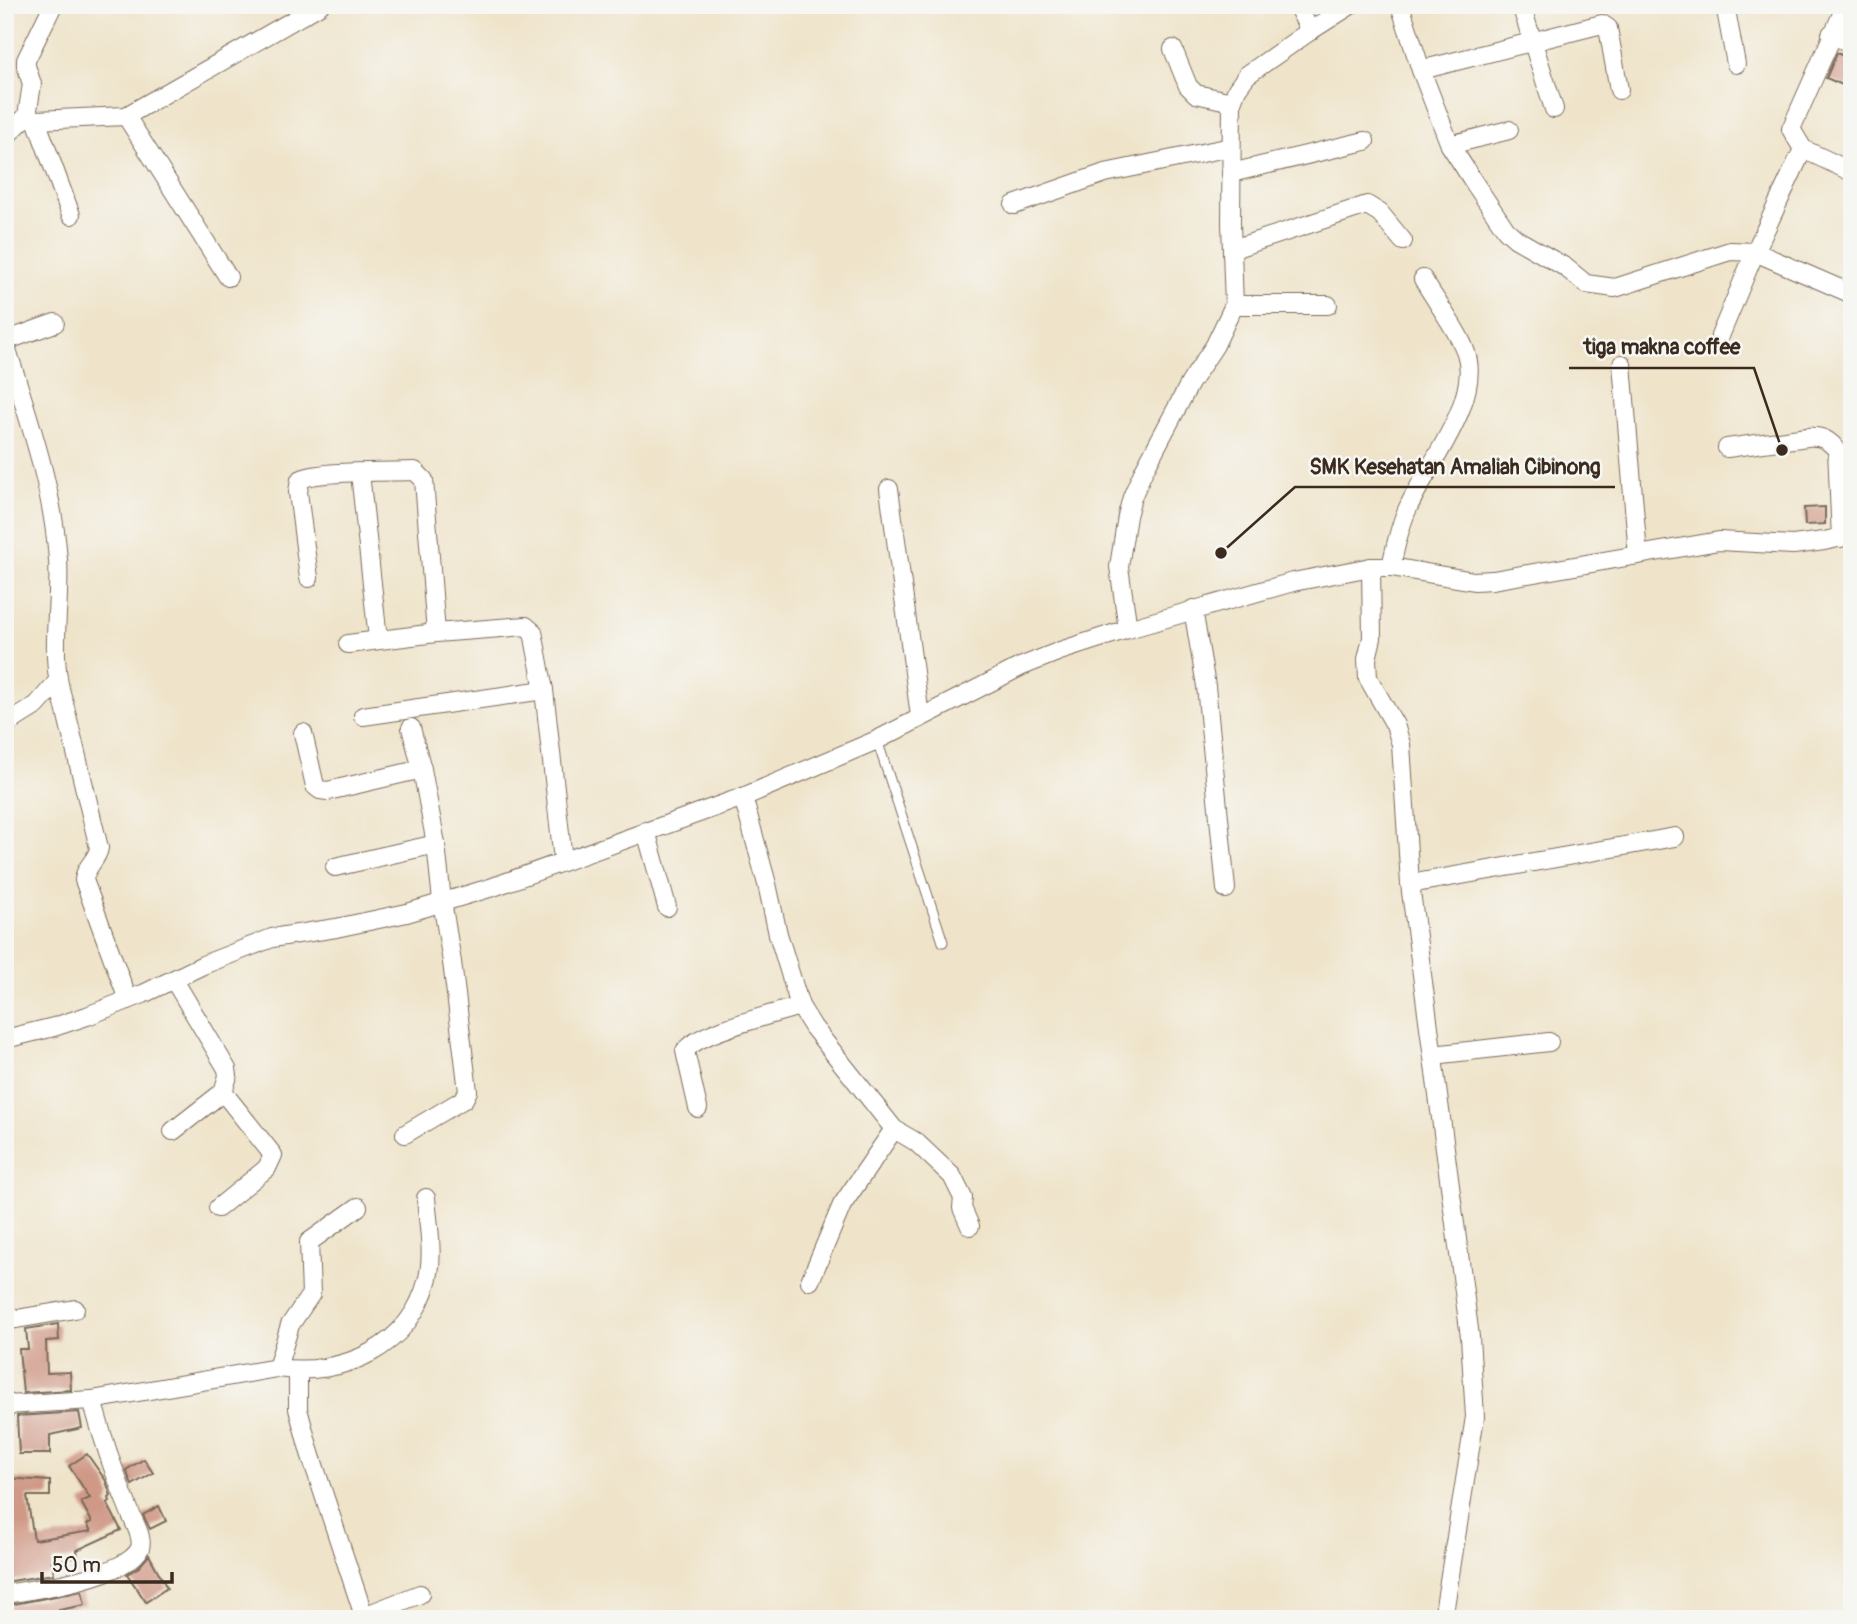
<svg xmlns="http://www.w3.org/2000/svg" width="1857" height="1624" font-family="Pangolin,sans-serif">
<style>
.building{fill:#d09987}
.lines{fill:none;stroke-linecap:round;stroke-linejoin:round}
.lane-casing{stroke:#7a6b5a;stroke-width:11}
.street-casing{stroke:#7a6b5a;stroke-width:20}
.secondary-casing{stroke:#7a6b5a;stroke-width:25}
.lane{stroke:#fff;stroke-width:9}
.street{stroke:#fff;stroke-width:18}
.secondary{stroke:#fff;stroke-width:23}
.leader{fill:none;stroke:#3b2a1e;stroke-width:2.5}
.callout-dot{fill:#3b2a1e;stroke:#f6f6f2;stroke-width:2.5}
.callout-label{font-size:21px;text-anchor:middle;font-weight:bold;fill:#3b2a1e;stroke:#f6f6f2;stroke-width:5;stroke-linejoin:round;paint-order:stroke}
</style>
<rect width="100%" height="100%" fill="#f6f6f2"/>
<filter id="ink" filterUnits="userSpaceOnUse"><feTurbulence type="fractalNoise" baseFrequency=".0143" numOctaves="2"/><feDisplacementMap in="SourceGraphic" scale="14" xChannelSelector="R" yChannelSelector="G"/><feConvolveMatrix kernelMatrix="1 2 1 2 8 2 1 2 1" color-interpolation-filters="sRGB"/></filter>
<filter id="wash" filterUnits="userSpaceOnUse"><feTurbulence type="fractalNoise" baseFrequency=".00686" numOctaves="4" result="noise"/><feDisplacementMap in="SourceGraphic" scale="28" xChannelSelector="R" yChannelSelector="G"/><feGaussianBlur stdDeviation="1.57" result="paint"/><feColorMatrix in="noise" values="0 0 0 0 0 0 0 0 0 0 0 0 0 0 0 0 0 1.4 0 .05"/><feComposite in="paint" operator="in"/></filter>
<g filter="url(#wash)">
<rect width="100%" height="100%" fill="#efe4ca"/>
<g id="blocks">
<!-- building -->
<g class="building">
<polygon points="1837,53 1852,60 1852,89 1826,78"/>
<polygon points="1825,507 1825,524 1805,525 1804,508"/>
<polygon points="58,1324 59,1340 46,1341 47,1373 70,1372 71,1390 23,1393 19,1349 28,1349 26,1329"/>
<polygon points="79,1412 82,1428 50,1435 50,1454 19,1454 17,1416"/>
<polygon points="87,1454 106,1481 111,1496 109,1498 110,1501 107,1503 121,1530 77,1550 78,1557 52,1561 54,1574 5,1582 5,1558 8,1558 5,1540 5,1478 50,1481 50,1496 27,1496 34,1540 91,1531 87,1524 92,1522 81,1502 90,1498 69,1466"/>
<polygon points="144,1459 153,1473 132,1485 126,1470"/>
<polygon points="159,1506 166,1521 150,1529 143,1515"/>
<polygon points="149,1555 167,1588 146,1602 127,1574 139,1567"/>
<polygon points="82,1591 85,1605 59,1610 61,1619 11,1619 9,1605"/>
</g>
</g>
</g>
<g filter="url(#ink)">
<use href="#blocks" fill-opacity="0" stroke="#7a6b5a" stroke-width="2"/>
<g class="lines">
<!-- lane casing -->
<g class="lane-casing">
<polyline id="lane" points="877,740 943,942"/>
</g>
<!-- street casing -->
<g class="street-casing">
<g id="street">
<polyline points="1297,5 1310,31"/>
<polyline points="1400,5 1421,70 1450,145 1475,184 1506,230 1516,239 1565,267 1586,284 1615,288 1730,251 1755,252 1852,294"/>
<polyline points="1521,5 1554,109"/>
<polyline points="1725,5 1736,64"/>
<polyline points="1846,5 1791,129 1803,149 1852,172"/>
<polyline points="1831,34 1852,44"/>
<polyline points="1173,49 1188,86 1196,94 1232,102"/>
<polyline points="1421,70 1602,24 1608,28 1619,90"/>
<polyline points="27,116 36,120 126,116 320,5"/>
<polyline points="126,116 228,277"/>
<polyline points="36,120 71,215"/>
<polyline points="5,137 27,116 32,84 26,66 26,60 53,5"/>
<polyline points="1450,145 1509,130"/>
<polyline points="1231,173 1365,141"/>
<polyline points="1014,205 1105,173 1231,147"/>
<polyline points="1233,249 1367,205 1380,213 1403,241"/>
<polyline points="1234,305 1328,305"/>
<polyline points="1720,336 1755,252 1803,149"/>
<polyline points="5,341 55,323"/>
<path d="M5,343C27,414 53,486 58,560C61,608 48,656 64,703L99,848C97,861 85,866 84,880L128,1000"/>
<polyline points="1622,364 1638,555"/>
<path d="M1727,448L1807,437C1821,436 1828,439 1837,450L1841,538"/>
<polyline points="360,473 378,639"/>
<polyline points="889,489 920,716"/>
<polyline points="1371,567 1372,638 1367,659 1368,678 1395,725 1401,744 1410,884 1470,1337 1475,1417 1443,1619"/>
<path d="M1391,567C1395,548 1399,528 1407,510C1425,468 1482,401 1466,353C1460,333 1434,299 1423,279"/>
<path d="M309,578L298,492L300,480C314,470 394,472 415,471L424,480L436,633L526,626L533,632L544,690L563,860"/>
<polyline points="1193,609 1206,686 1226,889"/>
<polyline points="1128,629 1119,567 1127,516 1132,497 1144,470 1190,383 1215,345 1234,305 1231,223 1232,102 1237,89 1247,75 1310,31 1351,5"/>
<polyline points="348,644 436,633"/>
<polyline points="363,716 544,690"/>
<polyline points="5,725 37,705 57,682"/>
<polyline points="303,733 315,786 320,790 328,791 422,769"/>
<polyline points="743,797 767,884 778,934 800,1006 813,1027 894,1129 916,1142 952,1176 963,1198 962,1208 970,1226"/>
<polyline points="646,831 667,907"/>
<polyline points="335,867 436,844"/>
<polyline points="1410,884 1675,837"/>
<polyline points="174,980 227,1069 228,1076 223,1092 273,1155 267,1168 218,1208"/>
<polyline points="5,1039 54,1027 87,1016 143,994 203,965 272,938 336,928 407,913 493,887 743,797 877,740 1020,667 1060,651 1128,629 1293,582 1371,567 1391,567 1474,581 1493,580 1719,541 1793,545 1824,541 1852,535"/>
<polyline points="1433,1055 1549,1042"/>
<path d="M698,1108L685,1051C697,1032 775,1014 800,1006"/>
<polyline points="173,1131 223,1092"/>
<polyline points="405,1134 464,1099 468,1091 452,962 442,901 436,844 422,769 411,728"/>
<polyline points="810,1281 842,1205 894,1129"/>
<polyline points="5,1321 75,1309"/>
<polyline points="277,1368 290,1325 311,1294 309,1242 358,1207"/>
<polyline points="300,1371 298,1377 298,1409 310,1453 365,1619"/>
<path d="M6,1405L92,1400L277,1368C342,1377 411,1348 428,1278C434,1253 428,1223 426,1198"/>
<path d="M5,1594C33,1590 129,1576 140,1548C143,1538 136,1526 132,1517C116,1479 103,1440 92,1400"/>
<polyline points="364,1616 420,1594"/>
</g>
</g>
<!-- secondary casing -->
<g class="secondary-casing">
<polyline id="secondary" points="5,1404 5,1407"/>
</g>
<!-- lane -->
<use href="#lane" class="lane"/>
<!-- street -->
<use href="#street" class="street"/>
<!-- secondary -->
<use href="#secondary" class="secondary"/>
</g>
</g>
<!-- callouts -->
<path class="leader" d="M1782 450L1754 368H1569M1221 553L1295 487H1615"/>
<g class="callout-dot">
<circle cx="1782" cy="450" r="7"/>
<circle cx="1221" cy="553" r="7"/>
</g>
<g class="callout-label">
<text x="1662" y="354">tiga makna coffee</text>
<text x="1455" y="474">SMK Kesehatan Amaliah Cibinong</text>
</g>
<!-- margin -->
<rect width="1857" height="1624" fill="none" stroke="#f6f6f2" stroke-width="28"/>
<!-- scale -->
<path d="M42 1572v10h130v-10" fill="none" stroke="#3b2a1e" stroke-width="3.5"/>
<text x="52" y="1572" font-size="21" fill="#3b2a1e" stroke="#f6f6f2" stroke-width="5" paint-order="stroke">50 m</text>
</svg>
